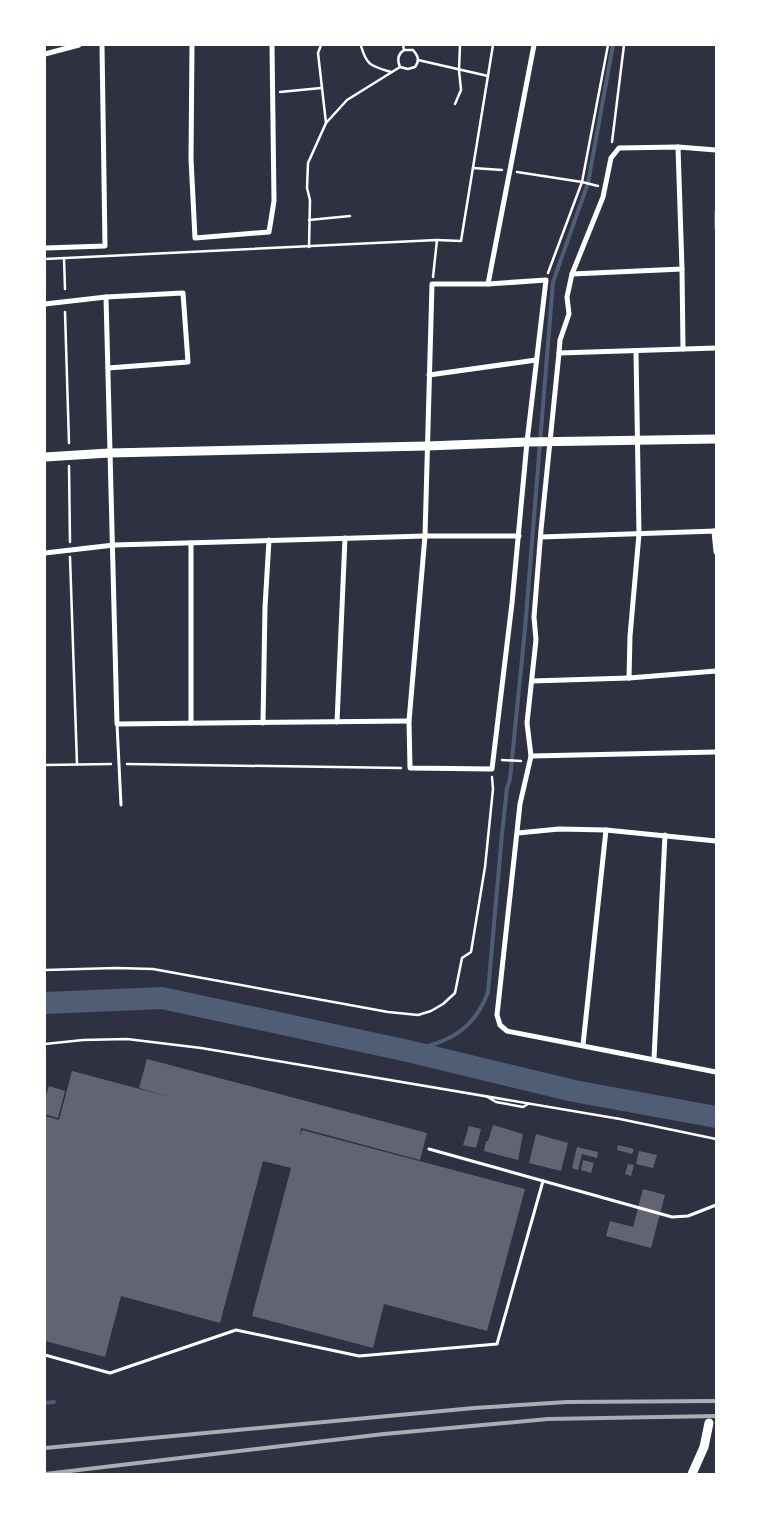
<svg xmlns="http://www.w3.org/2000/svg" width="761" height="1519" font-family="'Public Sans',sans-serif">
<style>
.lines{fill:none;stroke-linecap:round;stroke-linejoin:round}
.stream{stroke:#4f5d75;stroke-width:4}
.river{stroke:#4f5d75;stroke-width:22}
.building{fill:#626471}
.path{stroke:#fff;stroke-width:2.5}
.service{stroke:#fff;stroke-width:3}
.minor{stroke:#fff;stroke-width:5}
.tertiary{stroke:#fff;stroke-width:9}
.rail{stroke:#abadb3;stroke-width:4}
</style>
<rect width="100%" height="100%" fill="#2d3142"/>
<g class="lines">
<!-- stream -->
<g class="stream">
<path d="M408,1051C447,1043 474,1031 488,992L502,834L507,788L510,779L525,629L553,282L588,183L613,45"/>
<polyline points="45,1403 54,1402"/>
</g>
<!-- river -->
<polyline class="river" points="45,1003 162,998 408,1051 574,1091 716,1117"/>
</g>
<!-- building -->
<g class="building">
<polygon points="716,210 716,229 714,229 714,211"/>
<polygon points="147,1059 427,1133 420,1160 301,1128 300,1135 302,1130 525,1189 487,1331 384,1304 373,1348 252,1316 291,1168 263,1161 220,1323 121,1296 105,1357 45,1341 45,1116 59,1120 72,1071 174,1098 139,1088"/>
<polygon points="49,1086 65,1091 58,1118 45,1114 45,1098"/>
<polygon points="493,1125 523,1134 518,1160 484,1151 486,1141 488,1141"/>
<polygon points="469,1126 481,1129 476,1148 463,1145"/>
<polygon points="536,1134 568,1143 561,1171 529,1163"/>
<polygon points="618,1145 634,1149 632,1154 617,1150"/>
<polygon points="577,1147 598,1152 597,1158 582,1154 578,1170 572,1168"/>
<polygon points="639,1151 657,1155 653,1168 636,1164"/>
<polygon points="583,1160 594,1163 591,1173 581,1170"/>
<polygon points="628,1164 634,1165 631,1176 625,1174"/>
<polygon points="643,1189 665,1195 651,1248 606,1236 610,1221 633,1227"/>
</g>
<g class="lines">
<!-- path -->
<g class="path">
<polyline points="321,45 318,53 326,123"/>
<path d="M403,45L404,50C398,54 397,60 400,67L408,69L415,67C420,60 418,56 413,50H404"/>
<path d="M361,46C367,66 371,66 391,72"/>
<polyline points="418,60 488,76"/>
<polyline points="280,92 321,88"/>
<polyline points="455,104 461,90 459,70 460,45"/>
<polyline points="612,142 624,45"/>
<polyline points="473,168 502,170"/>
<polyline points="517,172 582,182 598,186"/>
<polyline points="309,220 350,216"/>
<polyline points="437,240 461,241 493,45"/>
<polyline points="309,247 310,200 307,188 308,163 326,123 347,100 400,67"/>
<polyline points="64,258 65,289"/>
<polyline points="45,259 437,240 433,277"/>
<polyline points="548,273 582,182 608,45"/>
<polyline points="65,312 69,443"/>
<polyline points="69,466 70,542"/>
<polyline points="70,557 77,764"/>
<polyline points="502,760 521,761"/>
<polyline points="127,764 401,768"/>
<polyline points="45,765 111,764"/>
<polyline points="45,970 116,968 153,969 388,1012 418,1015 431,1011 443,1004 455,993 462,958 471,952 485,867 493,789 492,777"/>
<polyline points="45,1044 83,1040 127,1039 201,1048 620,1119 716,1139"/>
<polyline points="486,1096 496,1102 523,1107 528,1104"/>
</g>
<!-- service -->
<g class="service">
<polyline points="117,724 121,805"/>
<polyline points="429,1149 672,1217 688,1216 716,1205"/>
<polyline points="45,1355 110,1373 236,1330 359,1356 497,1344 543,1181"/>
</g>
<!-- minor -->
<g class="minor">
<polyline points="192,45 191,159 195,238 269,232 274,201 272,45"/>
<polyline points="45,54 79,45"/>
<polyline points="678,147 682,269 683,349"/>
<polyline points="716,150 678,147 619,148 611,158 603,197 572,274 567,297 569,314 560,340 559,353 541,530 534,617 536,640 527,723 531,756 520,804 497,1015 500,1025 507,1031 716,1072"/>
<polyline points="45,248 105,246 102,45"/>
<polyline points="572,274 682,269"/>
<polygon points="546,280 527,442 512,603 492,769 410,768 409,721 425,536 432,284 488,284"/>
<polyline points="488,284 534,45"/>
<polyline points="106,297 117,724 409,721"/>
<polyline points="45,304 106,297 183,293 188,362 108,368"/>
<polyline points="636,351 639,534 630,636 629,678 716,671"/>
<polyline points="559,353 716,348"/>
<polyline points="429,375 536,360"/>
<polyline points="714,531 716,552"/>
<polyline points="541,537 716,531"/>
<polyline points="45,553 114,545 425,536 519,536"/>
<polyline points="532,681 629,678"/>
<polyline points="337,722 345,538"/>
<polyline points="191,723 191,543"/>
<polyline points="263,723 265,607 269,540"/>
<polyline points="531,756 716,752"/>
<polyline points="518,833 559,829 606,830"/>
<polyline points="583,1045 606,830 716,841"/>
<polyline points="654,1059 665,835"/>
</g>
<!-- tertiary -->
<g class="tertiary">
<polyline points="45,457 109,453 427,446 527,442 716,439"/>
<polyline points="692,1474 704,1447 709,1423"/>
</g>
<!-- rail -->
<g class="rail">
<polyline points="45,1448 474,1408 567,1402 716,1401"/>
<polyline points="45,1474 384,1434 548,1419 716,1416"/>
</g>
</g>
<!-- border -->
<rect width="761" height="1519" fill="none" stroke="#ffffff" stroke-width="92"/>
</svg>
